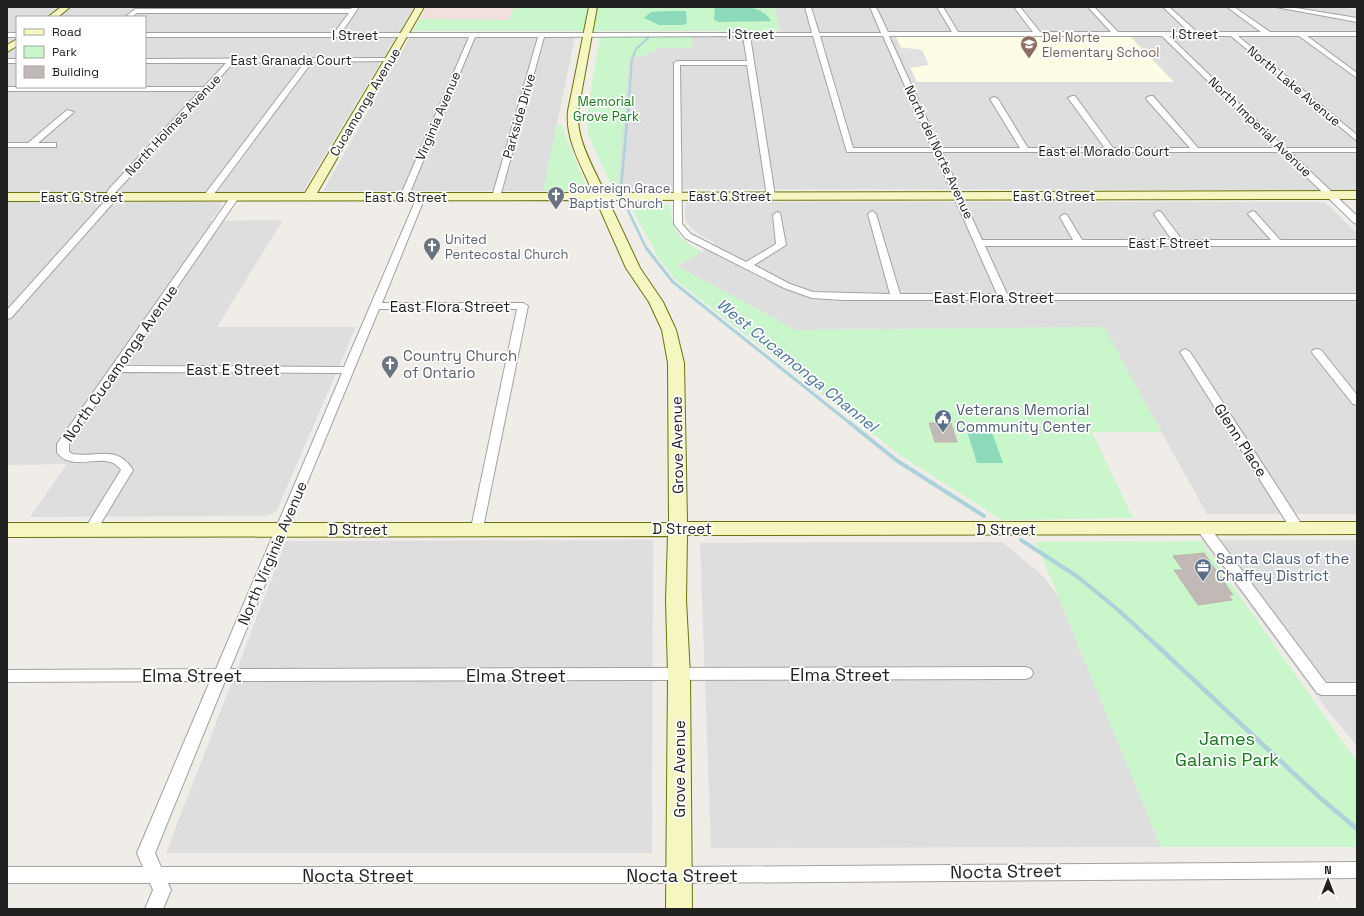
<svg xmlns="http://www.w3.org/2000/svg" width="1364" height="916" font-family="'Space Grotesk',sans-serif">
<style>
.residential{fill:#dfdede;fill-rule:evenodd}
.education{fill:#fdfce4}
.military{fill:#f1e1dd}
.park{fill:#c9f6cb}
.pitch{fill:#8cdab9}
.parking{fill:#e1e1e1}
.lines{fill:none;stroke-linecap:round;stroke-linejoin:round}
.stream-far4{stroke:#acd2db;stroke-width:2}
.stream-far3{stroke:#acd2db;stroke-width:2.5}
.stream-far2{stroke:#acd2db;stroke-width:3}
.stream-far1{stroke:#acd2db;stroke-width:4}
.stream{stroke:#acd2db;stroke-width:4.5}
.building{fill:#c1b9b5;stroke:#c1b4ab}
.street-casing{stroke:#a2a2a2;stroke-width:2}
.secondary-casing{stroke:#6c730d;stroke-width:2}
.street{fill:#fff;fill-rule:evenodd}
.secondary{fill:#f5f6c1;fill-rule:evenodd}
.labels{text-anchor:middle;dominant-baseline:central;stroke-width:3.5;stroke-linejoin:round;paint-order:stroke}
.far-street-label{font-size:13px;fill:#212121;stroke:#fff}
.far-education-label{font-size:13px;fill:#785e54;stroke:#fff;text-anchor:start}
.far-park-label{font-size:13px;fill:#137a18;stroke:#fff}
.far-worship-label{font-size:13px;fill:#5b616d;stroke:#fff;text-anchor:start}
.street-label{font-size:15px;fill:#212121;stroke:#fff}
.worship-label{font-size:15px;fill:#5b616d;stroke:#fff;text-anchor:start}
.service-label{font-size:15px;fill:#4e5e75;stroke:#fff;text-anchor:start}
.water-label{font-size:16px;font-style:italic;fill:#4c779c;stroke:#fff}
.near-street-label{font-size:18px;fill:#212121;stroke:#fff}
.near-park-label{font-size:18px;fill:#137a18;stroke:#fff}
</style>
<rect width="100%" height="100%" fill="#f0ede8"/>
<!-- residential -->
<g class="residential">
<path d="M7,7H414L302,193H7ZM17,17H145V87H17Z"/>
<polygon points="774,7 1340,7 1357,10 1357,190 618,189 629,56 642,56 660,48 691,48 691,36 782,37"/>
<polygon points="410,37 575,37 543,191 323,191"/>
<polygon points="7,202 221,202 221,207 210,221 283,220 217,327 356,327 277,510 272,514 266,516 30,517 67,464 7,465"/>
<polygon points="686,202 1325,202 1357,233 1357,514 1207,514 1103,327 796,330 677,266 702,252 715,243 694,231 689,225 685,219"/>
<polygon points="653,540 652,853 166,853 286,541"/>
<polygon points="1201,540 1357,540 1357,746 1325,707"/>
<polygon points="1002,542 1043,576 1058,596 1161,847 711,848 700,543"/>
</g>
<!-- education -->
<polygon class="education" points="1130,36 1174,82 917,82 896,37"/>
<!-- military -->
<polygon class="military" points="427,7 514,7 509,20 420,19"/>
<!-- park -->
<g class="park">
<polygon points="514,7 774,7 780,31 413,31 420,19 509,20"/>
<polygon points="600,36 691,36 692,48 660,48 642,56 629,57 618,189 613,189 588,134 587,114"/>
<polygon points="557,125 562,125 567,140 587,188 582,191 543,191"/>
<path d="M629,203L670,205C674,235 676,237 702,252L677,266L796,330L1104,327L1161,432H1092L1133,518L1002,520L900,455L677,281L660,260Z"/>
<polygon points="1201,541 1357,762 1357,847 1161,847 1036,542"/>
</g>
<!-- pitch -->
<g class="pitch">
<path d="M715,7C734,7 760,2 771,21L719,22L714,20Z"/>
<polygon points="670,11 686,11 687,23 683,25 659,25 644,18 651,12"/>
<polygon points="990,427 1003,463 977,463 966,428"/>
</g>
<!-- parking -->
<polygon class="parking" points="899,47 922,50 929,65 909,68"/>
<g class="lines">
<!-- stream-far4 -->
<polyline class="stream-far4" points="628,111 632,59 636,49 649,37"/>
<!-- stream-far3 -->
<g class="stream-far3">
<polyline points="621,189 628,110"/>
<polyline points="625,204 647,250"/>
</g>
<!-- stream-far2 -->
<polyline class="stream-far2" points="647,249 673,282 851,424"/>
<!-- stream-far1 -->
<g class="stream-far1">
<polyline points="850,423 896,460 984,516"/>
<polyline points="1021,540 1078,577 1116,608 1153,642"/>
</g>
<!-- stream -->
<polyline class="stream" points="1152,641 1318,796 1357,829"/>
</g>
<!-- building -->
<g class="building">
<polygon points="929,423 951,423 957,442 935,442"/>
<polygon points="1204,553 1233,595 1228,595 1232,600 1198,605 1174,570 1183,570 1173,556"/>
</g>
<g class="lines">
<!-- street casing -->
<g class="street-casing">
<g id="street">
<path d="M353,7H359L341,33H812L805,7H811L819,33H881L870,7H876L888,32H952L937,7H943L958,32H1033L1014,7H1020L1040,32H1111L1088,7H1094L1118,32H1189L1163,7H1169L1197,32H1261L1227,7H1234L1270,32H1357V36H1307L1357,73V78L1299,36H1238L1357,135V141L1231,36H1169L1285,148H1357V152H1290L1357,216V224L1354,223L1281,152H942L982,240H1073L1060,217L1064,214L1067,215L1082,240H1172L1154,214L1158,211L1161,212L1182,240H1271L1248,214L1252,211L1255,212L1280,240H1357V246H985L1007,294H1357V300H843L812,298L784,288L685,238L674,224V63L677,61H747L743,36L544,37L500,197L496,200L492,197L538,37H475L408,197L404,200L400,197L469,37H145V33H334L349,13H137L132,17H125L135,9H351ZM750,36H813L847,152H934L997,294H900L876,214L872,211L868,214L890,294L813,292L790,284L754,265L786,245L780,213L777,212L773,215L776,244L746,262L691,234L682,224L680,65H747L767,196L771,199L775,196ZM820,36H883L932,148H853ZM889,36H1162L1276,148H1198L1153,96H1150L1146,98L1147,100L1190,148H1113L1075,96H1072L1068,98L1105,148H1028L998,99L994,97L990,99L1020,148H940Z"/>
<polygon points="1276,7 1290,7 1357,18 1357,22"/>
<rect x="7" y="33" width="10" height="4"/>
<polygon points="389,58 391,59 391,61 312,62 211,198 208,199 204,196 205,194 305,62 233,63 115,193 112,204 11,318 7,319 7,310 105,201 108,190 200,91 7,91 7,87 204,87 226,63 145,63 145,59"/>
<rect x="7" y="59" width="10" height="4"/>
<polygon points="67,110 74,112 38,143 56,143 56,147 7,147 7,143 28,143"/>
<path d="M235,194L239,197L123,366L344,367L417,197L421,194L425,197L382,303H523L528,306L483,528L482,531H472L471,528L517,309H379L230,669L1026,667L1031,669L1033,673L1031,677L1026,679L225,681L155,853L161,867H679L1357,862V878L679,883H168L171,890L163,909H145L153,890L150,883H7V867H143L137,853L210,681L7,682V670L216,669L342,373L118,372L69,444V451L72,454C97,458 117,444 133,470L95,533H85L84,530L121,470C107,448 72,475 57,452V444L232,195Z"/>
<polygon points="1185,349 1190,352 1302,525 1303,528 1302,531 1292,531 1180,352"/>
<polygon points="1317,349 1321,350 1357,395 1357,405 1353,404 1313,354 1312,352 1313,350"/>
<polygon points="1203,523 1208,525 1326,683 1357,683 1357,695 1322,695 1317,693 1198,531 1197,528 1198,525"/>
</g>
</g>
<!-- secondary casing -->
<g class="secondary-casing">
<g id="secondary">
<polygon points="61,7 70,7 58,17 48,17"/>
<path d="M416,7H424L317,193H593C582,166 565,140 568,111L589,7H597L578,111C576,140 593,166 605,193L1357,191V199L608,200L640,268L663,302L676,330L684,363L687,522H1357V534L687,535L686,600L690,675L692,909H666L668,675L666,600L668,536L7,537V523H669L668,363L662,330L649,302L626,268L596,200L7,201V193H305Z"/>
<polygon points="17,39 17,46 7,52 7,45"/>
</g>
</g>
<!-- street -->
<use href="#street" class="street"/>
<!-- secondary -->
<use href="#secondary" class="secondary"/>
</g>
<!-- icons -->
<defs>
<g id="school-pin" transform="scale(0.9)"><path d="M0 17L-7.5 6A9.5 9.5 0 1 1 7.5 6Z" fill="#8d6e63" stroke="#fff"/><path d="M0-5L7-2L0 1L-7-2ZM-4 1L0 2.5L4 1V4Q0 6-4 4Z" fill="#fff"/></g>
<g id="church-pin" transform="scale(0.9)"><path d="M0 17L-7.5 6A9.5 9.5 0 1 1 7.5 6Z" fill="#6b7280" stroke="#fff"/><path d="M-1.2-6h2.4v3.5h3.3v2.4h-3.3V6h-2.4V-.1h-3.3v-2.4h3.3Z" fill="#fff"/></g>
<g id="civic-pin" transform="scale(0.9)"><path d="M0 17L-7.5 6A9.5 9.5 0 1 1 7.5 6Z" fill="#5c6f8a" stroke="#fff"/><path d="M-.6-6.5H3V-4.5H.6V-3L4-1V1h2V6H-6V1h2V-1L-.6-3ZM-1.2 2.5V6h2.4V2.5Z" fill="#fff"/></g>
<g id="office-pin" transform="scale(0.9)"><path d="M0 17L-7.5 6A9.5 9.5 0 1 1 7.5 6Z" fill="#5c6f8a" stroke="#fff"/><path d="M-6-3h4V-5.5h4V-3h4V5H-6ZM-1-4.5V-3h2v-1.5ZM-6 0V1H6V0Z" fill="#fff"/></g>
</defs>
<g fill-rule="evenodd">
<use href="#school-pin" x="1029" y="44"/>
<use href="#church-pin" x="556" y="195"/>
<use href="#church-pin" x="432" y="246"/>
<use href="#church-pin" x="390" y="364"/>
<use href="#civic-pin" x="943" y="418"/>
<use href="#office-pin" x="1203" y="567"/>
</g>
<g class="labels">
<!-- far-street labels -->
<g class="far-street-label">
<text x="751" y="34">I Street</text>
<text x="1195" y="34">I Street</text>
<text x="355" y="35">I Street</text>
<text x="291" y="60">East Granada Court</text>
<text transform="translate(1294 86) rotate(40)">North Lake Avenue</text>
<text transform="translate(365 102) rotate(-59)">Cucamonga Avenue</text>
<text transform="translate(438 116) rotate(-67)">Virginia Avenue</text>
<text transform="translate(519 116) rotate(-74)">Parkside Drive</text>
<text transform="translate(173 125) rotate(-47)">North Holmes Avenue</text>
<text transform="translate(1260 127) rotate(44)">North Imperial Avenue</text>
<text x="1104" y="151">East el Morado Court</text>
<text transform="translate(939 152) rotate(65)">North del Norte Avenue</text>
<text x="730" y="196">East G Street</text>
<text x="1054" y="196">East G Street</text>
<text x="82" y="197">East G Street</text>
<text x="406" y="197">East G Street</text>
<text x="1169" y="243">East F Street</text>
</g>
<!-- far-education labels -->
<g class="far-education-label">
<text x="1042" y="37">Del Norte<tspan x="1042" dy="15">Elementary School</tspan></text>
</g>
<!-- far-park labels -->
<g class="far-park-label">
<text x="606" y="101">Memorial<tspan x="606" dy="15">Grove Park</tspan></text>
</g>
<!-- far-worship labels -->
<g class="far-worship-label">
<text x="569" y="188">Sovereign Grace<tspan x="569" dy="15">Baptist Church</tspan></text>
<text x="445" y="239">United<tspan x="445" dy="15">Pentecostal Church</tspan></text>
</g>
<!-- street labels -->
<g class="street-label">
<text x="994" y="297">East Flora Street</text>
<text x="450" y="306">East Flora Street</text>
<text transform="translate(120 363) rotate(-55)">North Cucamonga Avenue</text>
<text x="233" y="369">East E Street</text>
<text transform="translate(1241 440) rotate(57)">Glenn Place</text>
<text transform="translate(677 445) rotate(-91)">Grove Avenue</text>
<text x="682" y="528">D Street</text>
<text x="358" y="529">D Street</text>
<text x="1006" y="529">D Street</text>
<text transform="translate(272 553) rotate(-67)">North Virginia Avenue</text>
<text transform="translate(679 769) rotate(-90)">Grove Avenue</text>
</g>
<!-- worship labels -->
<g class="worship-label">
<text x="403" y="355">Country Church<tspan x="403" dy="17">of Ontario</tspan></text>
</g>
<!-- service labels -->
<g class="service-label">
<text x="956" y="409">Veterans Memorial<tspan x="956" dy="17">Community Center</tspan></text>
<text x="1216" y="558">Santa Claus of the<tspan x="1216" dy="17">Chaffey District</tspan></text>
</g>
<!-- water labels -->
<g class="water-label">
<text transform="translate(797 365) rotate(39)">West Cucamonga Channel</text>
</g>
<!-- near-street labels -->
<g class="near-street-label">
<text x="840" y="674">Elma Street</text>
<text x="192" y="675">Elma Street</text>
<text x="516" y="675">Elma Street</text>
<text transform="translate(1006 871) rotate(-1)">Nocta Street</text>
<text x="358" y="875">Nocta Street</text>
<text x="682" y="875">Nocta Street</text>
</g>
<!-- near-park labels -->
<g class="near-park-label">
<text x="1227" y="738">James<tspan x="1227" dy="21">Galanis Park</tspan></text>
</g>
</g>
<!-- border -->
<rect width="1364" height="916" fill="none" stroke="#212121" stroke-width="16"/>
<!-- legend -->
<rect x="16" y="16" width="130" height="72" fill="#ffffff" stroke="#a6a6a6"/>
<rect x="24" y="29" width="20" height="6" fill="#f5f6c1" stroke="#a6a6a6"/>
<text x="52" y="36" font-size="12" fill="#212121">Road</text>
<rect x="24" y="46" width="20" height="12" fill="#c9f6cb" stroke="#a6a6a6"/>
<text x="52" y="56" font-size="12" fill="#212121">Park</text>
<rect x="24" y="66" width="20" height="12" fill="#c1b9b5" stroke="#a6a6a6"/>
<text x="52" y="76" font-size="12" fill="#212121">Building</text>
<!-- north arrow -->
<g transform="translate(1328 880)" stroke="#ffffff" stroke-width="3" paint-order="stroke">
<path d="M0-3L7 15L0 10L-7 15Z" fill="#212121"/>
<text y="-6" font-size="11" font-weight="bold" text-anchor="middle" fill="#212121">N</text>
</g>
</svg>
